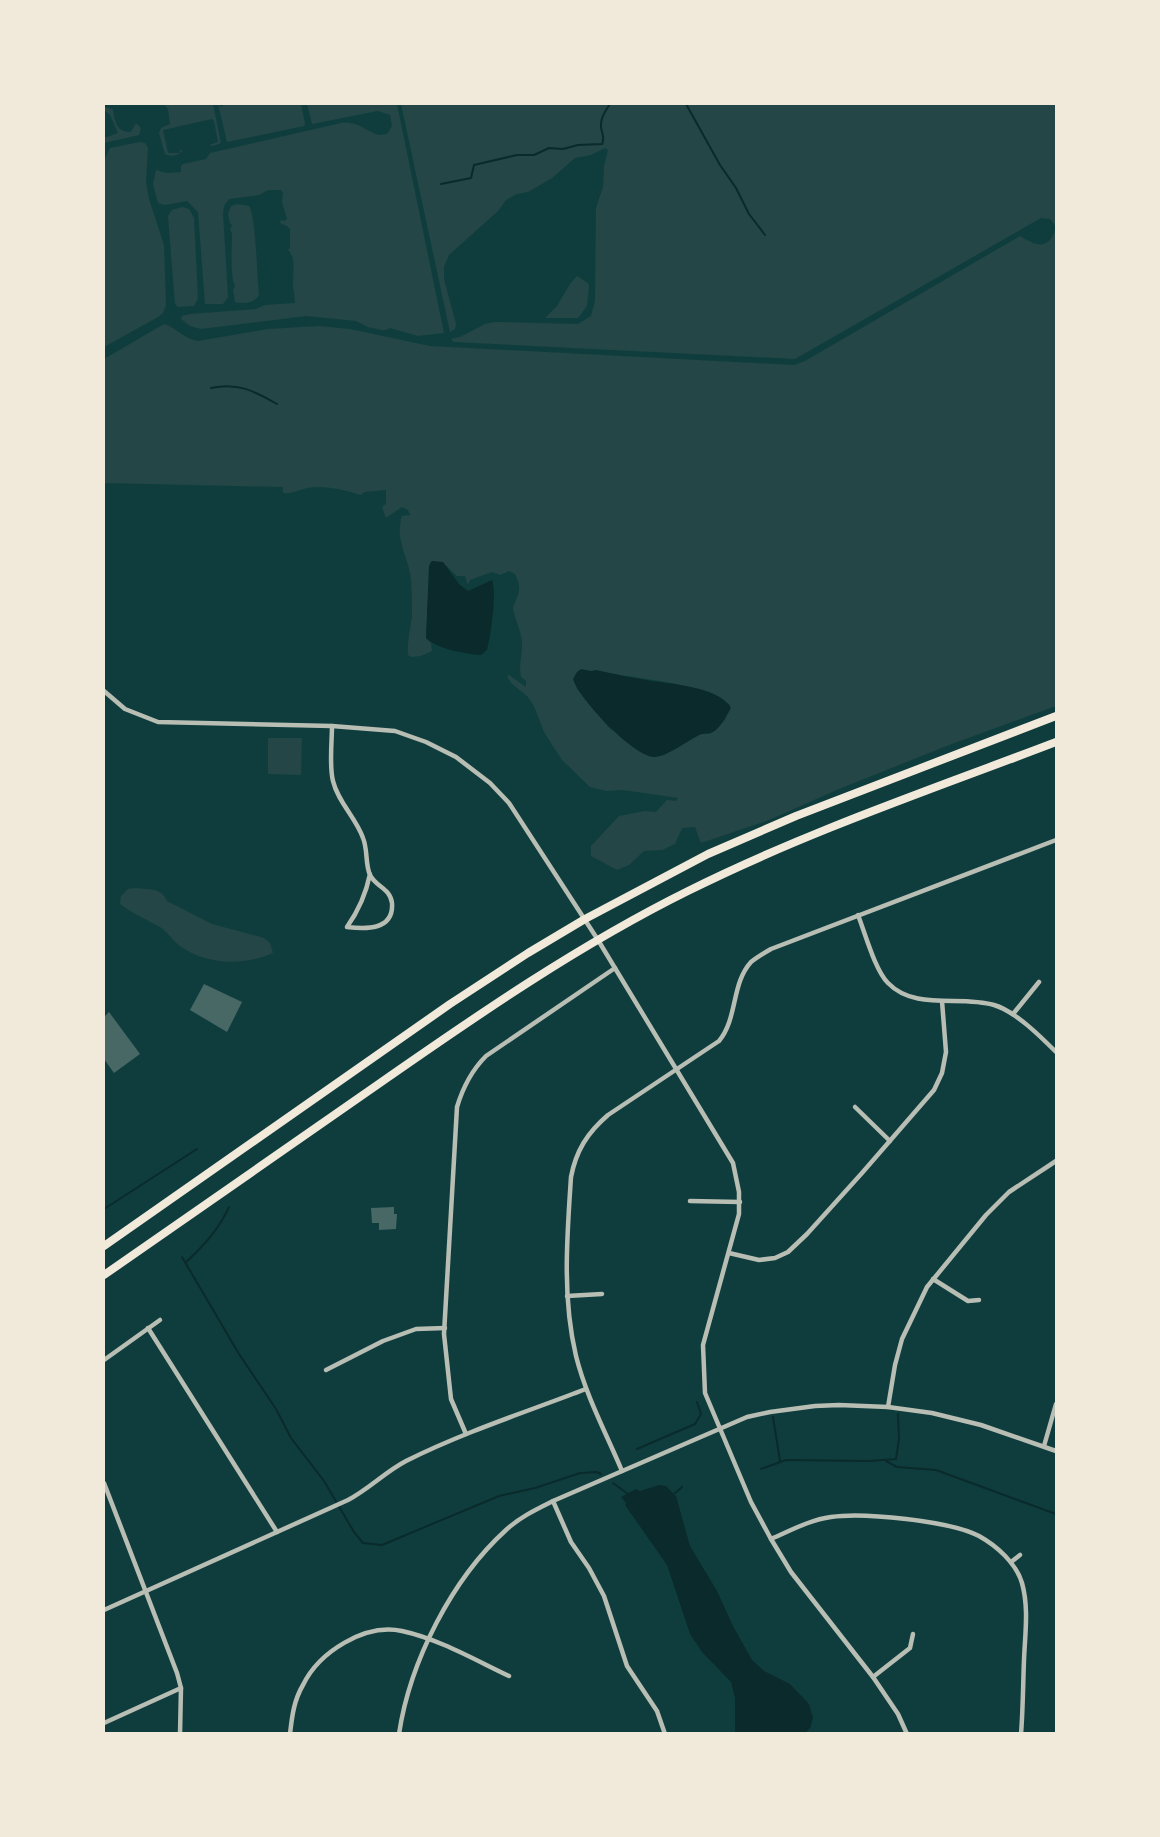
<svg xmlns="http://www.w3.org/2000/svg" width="1160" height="1837" font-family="Barlow,sans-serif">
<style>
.green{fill:#244646;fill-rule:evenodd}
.water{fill:#0a2a2b}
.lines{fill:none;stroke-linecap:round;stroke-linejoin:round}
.stream{stroke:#0a2a2b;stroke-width:2}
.building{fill:#486865}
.minor{stroke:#b8beb3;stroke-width:4.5}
.trunk{stroke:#f1e9da;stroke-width:8}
</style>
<rect width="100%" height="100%" fill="#0f3d3e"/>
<!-- green -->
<g class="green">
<path d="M164,104H213L221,143L213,146L209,145L218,142L214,121L212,119L163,130L168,153H180V150H183C179,156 172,157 165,154L159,133L161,128L170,124L168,109Z"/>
<polygon points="218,104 220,107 226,104 301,104 305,124 304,126 227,142"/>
<path d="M307,104H397L444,333L418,336L390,328L386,330H382L368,327L356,321L306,316L201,329L190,326L181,319L182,316L190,314L256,309L265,305L295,303C295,296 293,290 293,283C293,272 296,257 288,250L290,248V229L287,226L280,223L281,220L285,221L287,219L282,202L283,193L281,190H268L259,195L229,199L224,206L223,213L228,297L223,304H205L198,212L187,201L165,205L158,203L153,184L156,170L166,173L181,172V166L183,164L206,159L210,153L341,123C360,121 364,131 379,135L387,134L392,126L390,115L378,111L312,124Z"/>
<polygon points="401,104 1056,104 1056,227 1050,219 1041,218 795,359 454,342 451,339 460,337 485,324 495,322 578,324 591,316 595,301 596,208 603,187 604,166 608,150 605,148 591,155 575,158 552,178 528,192 517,194 506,200 498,211 449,255 444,267 444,279 456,324 455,329 450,332"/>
<path d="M108,107L113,110C115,123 117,132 131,132L136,123L141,128L139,135L104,143V138L118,133L110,115L104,110V108Z"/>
<polygon points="140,142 145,143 148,148 146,182 149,199 164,245 166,305 163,313 158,317 104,347 104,161 110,148"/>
<path d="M237,204L249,206C256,216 257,278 259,295C254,304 243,304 235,302L233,290L235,286C230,277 232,246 232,233L230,230L232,225L230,223L228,214L231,206Z"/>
<polygon points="182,207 189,209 194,218 198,298 194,306 178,307 175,304 168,216 172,210"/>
<path d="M1056,228V706L949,745L839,789L769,820L701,843L695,827L682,828L675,844L662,850L644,851L629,865L617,870L591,856V846L619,816L645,811L656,812L667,800L676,801L678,798L623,790L606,791L590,787L562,760L544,732L534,706L528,697L511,683L507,676L509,675L526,687V681L521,677C518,666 523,654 522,642C521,630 515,620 513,608C518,593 523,591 515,574L509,571L500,575L492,572L470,580L468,585L465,576H457C448,568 444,559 430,562L426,638L431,643L432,651L421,656L411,657L408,655C407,642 410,630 412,617C412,605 412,592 411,580C409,556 394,541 402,516L410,515L408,510L402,507L386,518L382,507L386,504V490L365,492L361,495C344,490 325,485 307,488C298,490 293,494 283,493V487L104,483V359L164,324C176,327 185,340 198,341L268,329L319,326L350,329L430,346L794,365L805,361L1020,236C1035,245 1048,252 1056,228ZM608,673C646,680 698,682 730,705V710L724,721L710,734H701L663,755L610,729L577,689L576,686Z"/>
<polygon points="577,276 588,283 589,286 587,306 578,318 545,318 557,306 570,284"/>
<polygon points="268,738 302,738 301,775 268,774"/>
<path d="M136,888C149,890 161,887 167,901L212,924L264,938L270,943L273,953C245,966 206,965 180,946C173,941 168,932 160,927C146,919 133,914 120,904L121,896L128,889Z"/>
</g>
<!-- water -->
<g class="water">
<path d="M432,561L443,562L459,584L468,591L492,580C497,595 491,634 487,650L481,655C466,654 437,649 426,638L429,566Z"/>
<path d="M581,669L591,671L596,670C613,674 630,677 646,680C668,684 719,686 731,708C726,715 723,724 716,730C710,735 705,732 699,735C687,741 667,757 654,757C633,756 579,699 573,679L577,672Z"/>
<polygon points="659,1485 666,1486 676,1496 690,1546 717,1591 733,1626 752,1660 764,1671 790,1684 809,1704 813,1718 810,1728 805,1733 735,1733 735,1698 731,1682 702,1652 690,1634 667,1565 625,1505 626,1503 621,1497 636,1489 640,1491"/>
</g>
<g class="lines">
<!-- stream -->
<g class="stream">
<polyline points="686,104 720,165 736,188 749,214 765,235"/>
<path d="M441,184L471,178L474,165L517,155H534L549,148L563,149L578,145L602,144C606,136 600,132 601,124C601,116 606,110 610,104"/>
<path d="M211,388C238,382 254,391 277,404"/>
<polyline points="104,1209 197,1149"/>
<polyline points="182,1257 239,1354 276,1409 291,1438 324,1481 354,1532 363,1543 382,1545 499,1496 535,1488 580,1473 597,1472 601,1474"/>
<path d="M186,1262C204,1246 219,1229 229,1207"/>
<polyline points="773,1417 780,1461"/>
<polyline points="637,1449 695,1424 701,1414 697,1402"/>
<polyline points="886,1461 897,1467 936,1470 1056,1514"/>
<polyline points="761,1469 786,1460 869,1461 896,1459 899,1439 898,1414"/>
<polyline points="613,1483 628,1494"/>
<polyline points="675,1493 682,1487"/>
</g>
</g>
<!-- building -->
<g class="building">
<polygon points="204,984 242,1002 227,1032 190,1010"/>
<polygon points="109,1012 140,1054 114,1073 104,1059 104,1017"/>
<polygon points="394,1207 394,1214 397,1214 396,1229 379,1230 379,1223 372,1223 371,1208"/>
</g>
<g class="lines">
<!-- minor -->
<g class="minor">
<polyline points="104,691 125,709 158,722 332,726 395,731 426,742 456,757 490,783 509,803 598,940 733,1163 739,1192 739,1214 703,1345 705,1393 751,1502 771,1539 791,1572 873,1677 898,1714 907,1734"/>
<path d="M332,726C332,741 329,766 333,781C338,802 356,818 363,838C368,850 365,864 370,875C376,887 390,888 392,903C394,931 365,929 347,927C359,910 366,894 370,874"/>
<path d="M858,915C865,933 875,970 888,983C915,1011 960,995 994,1005C1015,1011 1041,1037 1056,1052"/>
<polyline points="1013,1014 1039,982"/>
<polyline points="855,1107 890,1141"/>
<polyline points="690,1201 740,1202"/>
<polyline points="729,1253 759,1260 775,1258 788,1252 807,1234 862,1173 934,1090 942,1073 946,1052 942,1001"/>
<polyline points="933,1279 968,1301 979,1300"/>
<polyline points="567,1296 602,1294"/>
<polyline points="148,1328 277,1532"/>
<polyline points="104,1360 160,1320"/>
<polyline points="326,1370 383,1341 416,1329 445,1328"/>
<polyline points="888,1407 895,1365 902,1339 927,1287 986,1215 1009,1192 1056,1161"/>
<path d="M466,1434L451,1399L444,1334L457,1107C463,1087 471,1071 486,1056L615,968"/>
<polyline points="1044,1446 1056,1404"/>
<path d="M622,1471C606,1433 586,1396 576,1356C562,1297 567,1237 571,1177C576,1151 587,1133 608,1115L719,1041C738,1018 731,984 751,962C757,957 764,953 771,949L1056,840"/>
<polyline points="104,1483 177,1673 181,1688 180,1734"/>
<polyline points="553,1501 571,1542 589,1568 604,1596 627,1666 657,1711 665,1734"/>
<path d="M771,1539C790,1531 809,1520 831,1517C863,1512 950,1521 979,1536C997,1546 1016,1563 1022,1583C1029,1608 1025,1634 1024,1660C1023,1685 1023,1709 1021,1734"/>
<polyline points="1011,1562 1020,1555"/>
<path d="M104,1610L348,1500C369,1489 385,1472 406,1461C464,1432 526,1412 586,1389"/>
<polyline points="873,1677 910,1648 913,1634"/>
<polyline points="104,1723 181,1688"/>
<path d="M290,1734C292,1716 294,1700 303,1685C319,1652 365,1623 402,1631C439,1639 475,1660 509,1676"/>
<path d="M399,1734C410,1661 452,1579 506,1530C520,1517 537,1509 553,1501L747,1417L770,1412L815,1406L839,1405L888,1407L932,1413L981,1425L1056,1451"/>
</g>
<!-- trunk -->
<g class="trunk">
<polyline points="104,1246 450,1004 528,953 585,919 708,854 796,816 1056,716"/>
<path d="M104,1275C195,1211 287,1147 380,1083C479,1014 579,945 688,891C806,832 933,789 1056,742"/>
</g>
</g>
<!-- border -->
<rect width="1160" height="1837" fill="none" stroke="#f1e9da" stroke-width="210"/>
</svg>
